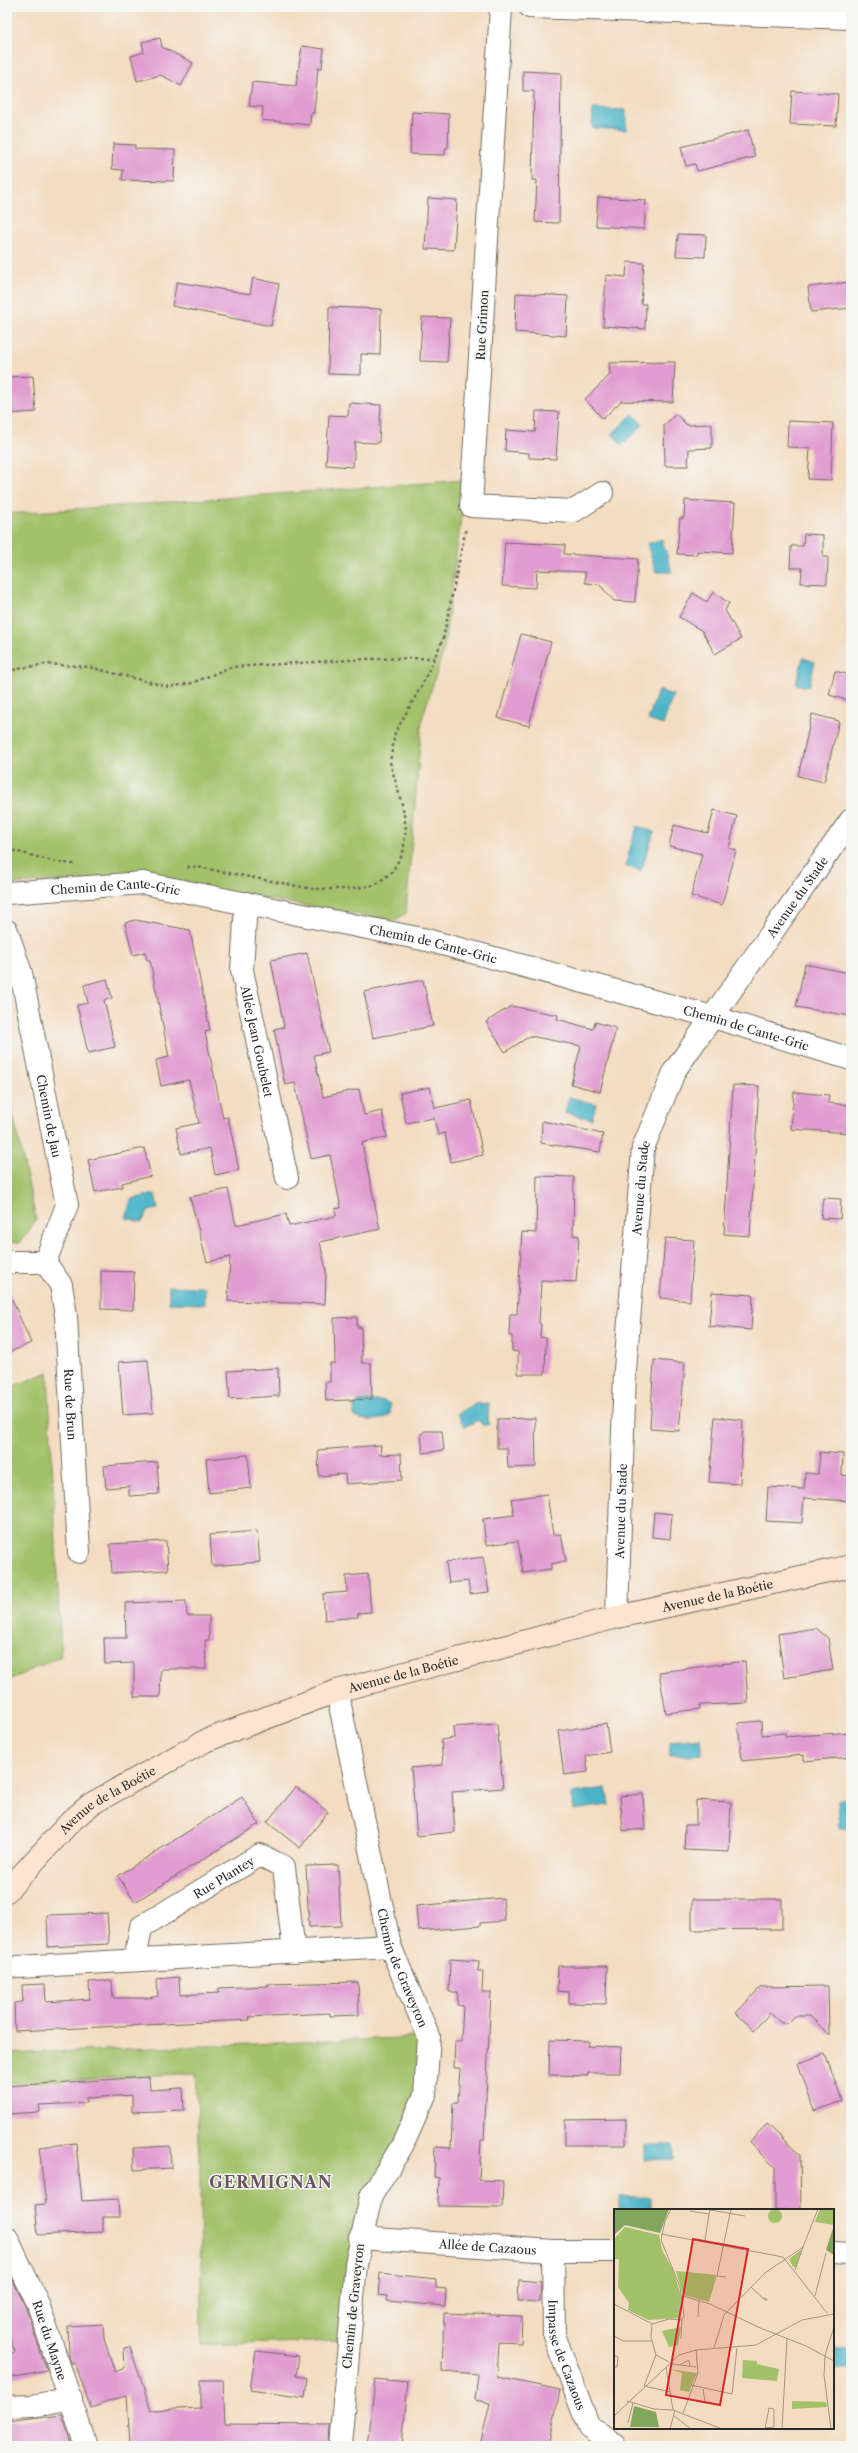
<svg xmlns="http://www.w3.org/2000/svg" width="858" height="2453" font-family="'Libre Caslon Text',serif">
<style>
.green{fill:#a2c169;stroke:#66764a}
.water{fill:#4ab4c8;stroke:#3a707a}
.building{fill:#e19cd1}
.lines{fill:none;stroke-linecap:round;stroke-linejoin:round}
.minor-casing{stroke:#71695f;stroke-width:24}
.secondary-casing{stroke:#71695f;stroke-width:24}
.path{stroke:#71695f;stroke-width:2.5;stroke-dasharray:3 3;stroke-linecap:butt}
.minor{stroke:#fff;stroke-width:22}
.secondary{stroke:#fde4d0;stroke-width:22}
.labels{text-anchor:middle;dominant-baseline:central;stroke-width:3;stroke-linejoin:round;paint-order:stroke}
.street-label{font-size:12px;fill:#2b2b2b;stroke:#f6f6f2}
.district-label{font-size:16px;font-weight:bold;letter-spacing:1px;fill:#6b5365;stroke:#f6f6f2}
.inset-road{fill:none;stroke:#a39584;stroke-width:1}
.view{fill:#d62828;fill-opacity:0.15;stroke:#d62828;stroke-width:2}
.inset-edge{fill:none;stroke:#2b2b2b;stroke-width:2}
</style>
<rect width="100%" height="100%" fill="#f6f6f2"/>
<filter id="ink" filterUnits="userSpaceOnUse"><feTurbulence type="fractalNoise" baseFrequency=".025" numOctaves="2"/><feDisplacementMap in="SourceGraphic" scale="8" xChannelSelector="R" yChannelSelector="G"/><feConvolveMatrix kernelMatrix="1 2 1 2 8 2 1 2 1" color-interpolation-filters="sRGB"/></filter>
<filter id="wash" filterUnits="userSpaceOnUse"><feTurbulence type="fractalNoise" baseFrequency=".012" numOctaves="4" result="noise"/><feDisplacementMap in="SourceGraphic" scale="16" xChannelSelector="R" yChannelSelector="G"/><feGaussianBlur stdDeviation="0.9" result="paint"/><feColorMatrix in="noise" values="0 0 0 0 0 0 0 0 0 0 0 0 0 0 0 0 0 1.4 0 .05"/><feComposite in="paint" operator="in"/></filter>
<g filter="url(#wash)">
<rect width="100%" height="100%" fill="#f3dcc0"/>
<!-- green -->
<g class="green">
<polygon points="466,480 444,649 422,719 406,913 394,921 139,877 7,884 7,514"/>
<polygon points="7,1086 36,1220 21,1242 7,1243"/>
<polygon points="48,1372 61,1656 7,1681 7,1389"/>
<polygon points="423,2037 428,2064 412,2096 404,2141 393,2155 341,2341 201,2345 200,2161 196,2073 7,2084 7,2054"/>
</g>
<!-- water -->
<g class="water">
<polygon points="593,109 626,110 626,130 592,128"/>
<polygon points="633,414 643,425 622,445 612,434"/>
<polygon points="662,539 672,572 656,572 647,544"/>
<polygon points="803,658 815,662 809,687 796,684"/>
<polygon points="658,690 673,695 663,725 648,720"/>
<polygon points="637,826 654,832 641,871 625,866"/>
<polygon points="569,1097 596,1104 592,1119 565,1113"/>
<polygon points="155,1194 158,1209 148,1211 142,1222 126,1218 131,1199"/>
<polygon points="169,1286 205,1287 205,1304 169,1303"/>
<path d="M358,1401H385L390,1404V1415C383,1421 362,1422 354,1416V1405Z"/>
<polygon points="489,1403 488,1425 482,1425 478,1420 465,1427 457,1414 475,1404"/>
<polygon points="701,1738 702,1754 670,1756 669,1741"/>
<polygon points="606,1788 609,1805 574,1810 571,1793"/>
<polygon points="851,1798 851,1827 840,1828 838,1799"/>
<polygon points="645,2145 673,2145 673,2159 645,2160"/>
<polygon points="650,2197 650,2210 619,2210 619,2198"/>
<polygon points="834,2349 851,2349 851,2369 835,2369"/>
</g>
<g id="blocks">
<!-- building -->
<g class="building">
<polygon points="160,38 162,47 193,63 181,86 161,75 137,81 131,56 144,52 142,42"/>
<polygon points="302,46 324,49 322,68 318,68 314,113 311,113 310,125 262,120 263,107 249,106 252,82 296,86"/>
<polygon points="523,71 561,73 559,223 535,222 537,180 532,180 534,91 523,91"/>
<polygon points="792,91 838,94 836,126 790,124"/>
<polygon points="412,112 449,114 448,148 445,148 445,155 410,154"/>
<polygon points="748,130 755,157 697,171 695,164 686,166 681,147"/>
<polygon points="113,144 135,145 135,149 175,150 174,181 122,180 123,170 112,169"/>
<polygon points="598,197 646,200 644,229 596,226"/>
<polygon points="428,198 457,200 454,250 425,249"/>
<polygon points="678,234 706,235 705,257 676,256"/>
<polygon points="627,262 644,263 641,304 646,304 645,329 603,326 606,275 626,277"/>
<polygon points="253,278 279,284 271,326 172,306 177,282 250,294"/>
<polygon points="851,282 851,308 811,312 808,287"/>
<polygon points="516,293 568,296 566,336 515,332"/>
<polygon points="329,307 381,309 380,355 361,354 361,375 328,374"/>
<polygon points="422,317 450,318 447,362 420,361"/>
<polygon points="675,362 673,402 621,401 603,419 585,399 610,375 609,363"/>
<polygon points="33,376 36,412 7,414 7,377"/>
<polygon points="349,403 381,405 379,443 355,442 353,467 326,465 329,415 348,416"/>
<polygon points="536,411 559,412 556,459 529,458 529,453 505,451 506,430 535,432"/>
<polygon points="676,414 687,425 712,424 712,448 689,449 688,466 665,466 664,425"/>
<polygon points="788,421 833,423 831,480 808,479 810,448 787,447"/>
<polygon points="685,500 735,503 732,553 697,551 697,555 677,554 680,518 684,518"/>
<polygon points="804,534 823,535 823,557 828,557 827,584 801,583 802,568 790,568 791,546 803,546"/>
<polygon points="505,542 565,545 564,554 638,559 635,602 614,601 599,584 585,583 585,572 537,570 536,588 502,586"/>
<polygon points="713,592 729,603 725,610 741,639 715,654 702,631 679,617 693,593 707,602"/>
<polygon points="521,634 551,642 529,726 498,718"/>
<polygon points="835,671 851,675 851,701 829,695"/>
<polygon points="812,714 839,721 824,782 798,776"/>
<polygon points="714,810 737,816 729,848 736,850 722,905 691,896 702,854 669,846 674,825 708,833"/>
<polygon points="135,920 190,930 210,1031 205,1032 223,1118 228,1117 239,1170 215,1175 210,1148 181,1154 176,1128 199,1123 189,1080 161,1086 156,1060 169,1057 150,960 147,960 145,952 133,955 125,923"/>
<polygon points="307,953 329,1052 314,1055 323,1097 359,1089 364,1115 382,1111 387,1137 362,1143 380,1229 320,1242 326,1271 325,1304 228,1301 230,1257 207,1262 190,1197 228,1189 236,1225 286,1214 289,1226 336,1216 335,1209 341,1208 330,1155 311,1159 295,1083 285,1085 274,1029 284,1027 271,960"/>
<polygon points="805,964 849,973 847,983 851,984 851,1016 796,1007"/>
<polygon points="107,979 112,998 104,1000 115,1047 88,1053 77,1005 88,1003 84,985"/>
<polygon points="423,980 433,1026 373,1038 364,992"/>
<polygon points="511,1006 558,1015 557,1019 593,1029 595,1022 616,1028 600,1092 571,1084 581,1046 530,1036 505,1052 486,1022"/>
<polygon points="733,1085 759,1086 750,1236 724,1234"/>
<polygon points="430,1087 435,1108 471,1100 483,1155 451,1162 445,1133 438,1135 434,1118 406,1123 400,1093"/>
<polygon points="794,1092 829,1095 828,1103 851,1105 851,1133 791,1129"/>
<polygon points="542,1121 603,1134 600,1152 541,1143"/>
<polygon points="144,1148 151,1176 122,1183 122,1187 95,1192 88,1160"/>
<polygon points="537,1176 574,1177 573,1235 579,1236 576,1282 541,1280 539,1323 541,1324 540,1337 546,1338 545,1374 518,1374 518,1352 512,1351 512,1336 509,1335 510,1314 517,1314 522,1232 536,1233"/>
<polygon points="823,1198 841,1199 840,1219 821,1218"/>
<polygon points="665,1238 694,1240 690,1301 660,1298"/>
<polygon points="101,1271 134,1272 133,1310 101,1309"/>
<polygon points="7,1288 31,1343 7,1353"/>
<polygon points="712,1292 753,1295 751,1330 709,1326"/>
<polygon points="357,1317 357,1327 361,1327 362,1363 371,1363 372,1399 326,1401 325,1382 330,1382 330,1363 335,1363 334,1318"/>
<polygon points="148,1360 153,1413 123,1415 119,1362"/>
<polygon points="654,1360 685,1363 679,1431 650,1429"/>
<polygon points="278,1368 279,1396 230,1399 228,1371"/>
<polygon points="715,1417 743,1420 740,1484 709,1482"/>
<polygon points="535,1418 536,1467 508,1468 507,1448 497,1448 497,1419"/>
<polygon points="425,1431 442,1431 444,1450 423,1453 421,1434"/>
<polygon points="381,1445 380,1455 401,1454 402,1480 346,1484 345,1474 319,1476 318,1450"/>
<polygon points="820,1452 843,1454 842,1475 851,1476 850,1501 804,1498 802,1523 766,1521 768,1487 804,1489 805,1473 818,1474"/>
<polygon points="248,1455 251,1488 209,1493 206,1459"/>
<polygon points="157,1462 159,1494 129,1496 129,1486 106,1488 104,1466"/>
<polygon points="547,1494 553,1535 561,1534 566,1561 551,1564 551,1569 523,1573 518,1541 486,1545 483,1519 514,1515 511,1499"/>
<polygon points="654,1512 672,1514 670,1539 652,1537"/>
<polygon points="257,1531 260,1562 212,1566 210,1535"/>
<polygon points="166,1541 168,1570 112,1573 110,1544"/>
<polygon points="483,1557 489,1592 470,1594 468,1581 449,1583 446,1562"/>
<polygon points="368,1574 371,1612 358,1613 358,1617 325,1620 323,1594 347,1592 346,1576"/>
<polygon points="186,1601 187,1616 209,1616 209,1640 205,1640 206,1669 161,1669 160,1697 134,1697 134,1663 105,1664 104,1638 126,1638 125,1603"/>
<polygon points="816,1628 828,1638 833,1670 784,1678 778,1634"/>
<polygon points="745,1661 748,1703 700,1705 700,1709 666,1713 659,1672"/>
<polygon points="761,1721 762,1735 785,1733 785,1737 851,1732 851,1757 804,1761 804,1755 742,1761 738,1723"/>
<polygon points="497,1724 503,1788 452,1792 455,1832 417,1836 411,1768 443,1765 441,1740 454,1738 453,1727"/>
<polygon points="606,1724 610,1752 586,1756 588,1772 564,1775 558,1731"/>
<polygon points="296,1787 328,1812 300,1848 267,1822"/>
<polygon points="643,1794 645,1829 623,1831 620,1796"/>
<polygon points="242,1797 259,1824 135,1902 118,1876"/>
<polygon points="696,1800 731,1802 729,1852 684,1850 685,1825 696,1825"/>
<polygon points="338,1865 341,1926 309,1927 306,1866"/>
<polygon points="503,1898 505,1921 480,1923 480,1926 418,1931 416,1906"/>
<polygon points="692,1899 782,1899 782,1929 692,1930"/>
<polygon points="107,1913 109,1944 48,1947 47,1915"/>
<polygon points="450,1959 479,1961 478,1971 483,1971 482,1992 491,1992 484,2140 481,2140 479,2180 503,2181 502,2207 438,2206 439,2178 434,2177 435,2147 451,2148 453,2103 458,2103 460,2068 454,2068 455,2041 461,2041 463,2006 457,2005 458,1992 449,1992"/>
<polygon points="558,1966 607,1966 606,2004 569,2003 569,1992 557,1991"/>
<polygon points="179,1977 180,1995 219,1993 219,1988 268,1986 268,1984 358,1982 359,2015 330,2016 330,2013 249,2017 250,2020 15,2031 14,2003 23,2002 22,1985 45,1984 46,2002 90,1999 89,1982 101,1981 112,1981 113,1998 148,1998 158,1996 157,1979"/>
<polygon points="828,1986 829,2035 810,2016 795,2016 788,2023 781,2023 770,2013 754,2030 736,2013 761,1987"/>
<polygon points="550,2040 589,2041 588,2046 621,2047 620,2073 588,2073 588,2076 549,2075"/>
<polygon points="825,2054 842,2101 814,2111 798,2063"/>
<polygon points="149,2077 150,2090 183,2088 184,2110 132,2112 132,2095 86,2098 86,2103 39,2105 40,2112 7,2114 7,2086"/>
<polygon points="626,2119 626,2145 565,2145 565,2120"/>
<polygon points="767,2124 800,2155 801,2210 775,2210 775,2167 749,2143"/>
<polygon points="76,2143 82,2201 118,2199 119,2217 103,2217 103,2232 38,2235 35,2205 46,2204 39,2147"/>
<polygon points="170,2146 171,2168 134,2170 133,2148"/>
<polygon points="7,2267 25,2306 47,2371 10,2378 7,2355 15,2352 7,2330"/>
<polygon points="380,2273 436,2279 436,2288 446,2289 445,2306 387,2301 387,2296 378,2295"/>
<polygon points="519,2280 541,2282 540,2302 518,2301"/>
<polygon points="444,2313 522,2316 521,2343 499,2342 497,2377 560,2390 549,2446 480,2446 490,2403 475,2400 478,2374 442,2371"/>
<polygon points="103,2324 104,2339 115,2372 125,2368 124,2348 130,2347 151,2410 201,2408 201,2380 223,2380 225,2424 329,2425 328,2446 130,2446 127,2395 91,2408 75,2363 72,2364 69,2356 68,2326"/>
<polygon points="256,2351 299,2356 296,2376 307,2378 305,2398 250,2390"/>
<polygon points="375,2379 408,2382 402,2446 368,2446"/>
<polygon points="62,2415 72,2446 7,2446 7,2422"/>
</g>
</g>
</g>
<g filter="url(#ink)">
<use href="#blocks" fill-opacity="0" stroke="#71695f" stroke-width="1"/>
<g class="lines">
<!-- minor casing -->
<g class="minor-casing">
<g id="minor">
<polyline points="501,7 471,506 574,511 602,493"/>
<polyline points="530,7 851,18"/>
<path id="s1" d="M7,893L143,883L427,940L713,1017L851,1059"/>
<path id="s2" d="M246,903L242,970L287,1178"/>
<path id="s3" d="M7,931L21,973L67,1205L45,1262H7"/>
<path id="s4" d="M45,1262L61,1285L66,1316L79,1552"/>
<path id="s5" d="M617,1617L625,1370L643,1148L675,1070L851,820"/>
<path id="s6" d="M337,1691L390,1946L429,2037L425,2095L402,2146L371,2196L356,2264L340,2446"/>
<path id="s7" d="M135,1960L141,1927L260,1855L284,1867L294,1952"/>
<polyline points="18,1967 390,1946"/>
<path id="s8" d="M7,2238L38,2304L86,2446"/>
<path id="s9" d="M360,2238L553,2251H615"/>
<path id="s10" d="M553,2251L554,2335L589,2427L614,2445"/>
<polyline points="833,2253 851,2254"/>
<polyline points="7,2407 32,2406 71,2398"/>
</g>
</g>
<!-- secondary casing -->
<g class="secondary-casing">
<g id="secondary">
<path id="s11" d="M7,1891L71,1821L91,1804L205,1741L337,1691L617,1617L851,1566"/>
</g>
</g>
<!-- path -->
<g class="path">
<polyline points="7,671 46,664 89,667 169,687 192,683 231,667 366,659 434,658"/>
<polyline points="7,849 56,862 74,864"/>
<polyline points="187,867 197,867 313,889 350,889 375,885 392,872 403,853 406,829 403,808 390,762 395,733 423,683 443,639 466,528"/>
</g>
<!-- minor -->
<use href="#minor" class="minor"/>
<!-- secondary -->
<use href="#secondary" class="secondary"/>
</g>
</g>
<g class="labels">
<!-- street labels -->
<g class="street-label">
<text transform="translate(482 325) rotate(-87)">Rue Grimon</text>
<text stroke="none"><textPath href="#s1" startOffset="109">Chemin de Cante-Gric</textPath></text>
<text stroke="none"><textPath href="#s5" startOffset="766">Avenue du Stade</textPath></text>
<text stroke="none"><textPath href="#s1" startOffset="433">Chemin de Cante-Gric</textPath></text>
<text stroke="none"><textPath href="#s1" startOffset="757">Chemin de Cante-Gric</textPath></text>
<text stroke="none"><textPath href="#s2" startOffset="140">Allée Jean Goubelet</textPath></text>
<text stroke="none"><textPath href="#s3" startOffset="190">Chemin de Jau</textPath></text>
<text stroke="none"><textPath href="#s5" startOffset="430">Avenue du Stade</textPath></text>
<text stroke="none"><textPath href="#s4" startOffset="148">Rue de Brun</textPath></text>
<text stroke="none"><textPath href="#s5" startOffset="106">Avenue du Stade</textPath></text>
<text stroke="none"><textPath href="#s11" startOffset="785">Avenue de la Boétie</textPath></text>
<text stroke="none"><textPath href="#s11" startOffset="461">Avenue de la Boétie</textPath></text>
<text stroke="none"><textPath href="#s11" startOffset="137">Avenue de la Boétie</textPath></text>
<text stroke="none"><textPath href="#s7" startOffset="130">Rue Plantey</textPath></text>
<text stroke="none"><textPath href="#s6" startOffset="285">Chemin de Graveyron</textPath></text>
<text stroke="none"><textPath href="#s9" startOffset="128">Allée de Cazaous</textPath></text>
<text transform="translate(353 2306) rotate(-84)">Chemin de Graveyron</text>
<text stroke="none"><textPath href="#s8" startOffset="111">Rue du Mayne</textPath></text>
<text stroke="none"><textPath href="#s10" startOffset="106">Impasse de Cazaous</textPath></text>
</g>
<!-- district labels -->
<g class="district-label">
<text x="271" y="2182">GERMIGNAN</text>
</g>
</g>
<!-- overview -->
<g transform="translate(614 2209)">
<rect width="220" height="220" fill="#f3dcc0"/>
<path d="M206,0H220V16L201,13ZM154 7a7 7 0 1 1 14 0a7 7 0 1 1-14 0ZM11,18L45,26L48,41L59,61L67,86L66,109L34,111L14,101L15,94L4,78L5,50H0V30ZM188,40L182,58H179L175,50ZM62,62L103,66L95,93L69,86ZM67,118L64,136L55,138L48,122ZM129,151L143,152V155L165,160L163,172L128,169ZM54,160L83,164L75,183L66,181L68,164ZM178,192L212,193L213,198L178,200Z" fill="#a2c169"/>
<path d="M0,0H55L46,24L11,16L0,26ZM220,16V46L212,41ZM20,197L42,203L45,218H16Z" fill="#81a75d"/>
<path class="inset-road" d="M76,2L95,5L96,1L131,7M47,25L169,48L213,104M91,31L95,5M181,61L189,38M112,68L103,67L117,0M137,78L152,92L153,90L149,89M69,87L96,95L144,118L192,137L220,152M201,87L212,44M0,95L38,115L37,128L42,146L55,153M84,108L85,90M38,115L55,110L68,111L70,107L66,78L47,31L51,12L57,0M0,127L9,132H38M67,130L68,111M100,139L110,106L151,64L189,38L204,0M0,146L4,148L3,158H0M42,146L30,177L57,183M58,155L82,158M66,156L75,151L76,157M52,158L59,201M77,176L118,185L123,139M89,180L91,192M13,192L40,200L59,201L108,220M69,204L84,164L82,141M59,206L77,220M0,207L65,146L82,141L142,136L188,111L220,105M14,214L19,194M56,220L61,201M151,220L155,199L160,200V218L151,219M168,220L173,130M217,220L210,166L211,146L220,118"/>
<path class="view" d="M79,30L134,40L106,196L52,186Z"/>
<rect width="220" height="220" class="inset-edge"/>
</g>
<!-- margin -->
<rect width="858" height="2453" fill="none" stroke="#f6f6f2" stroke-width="24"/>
</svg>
